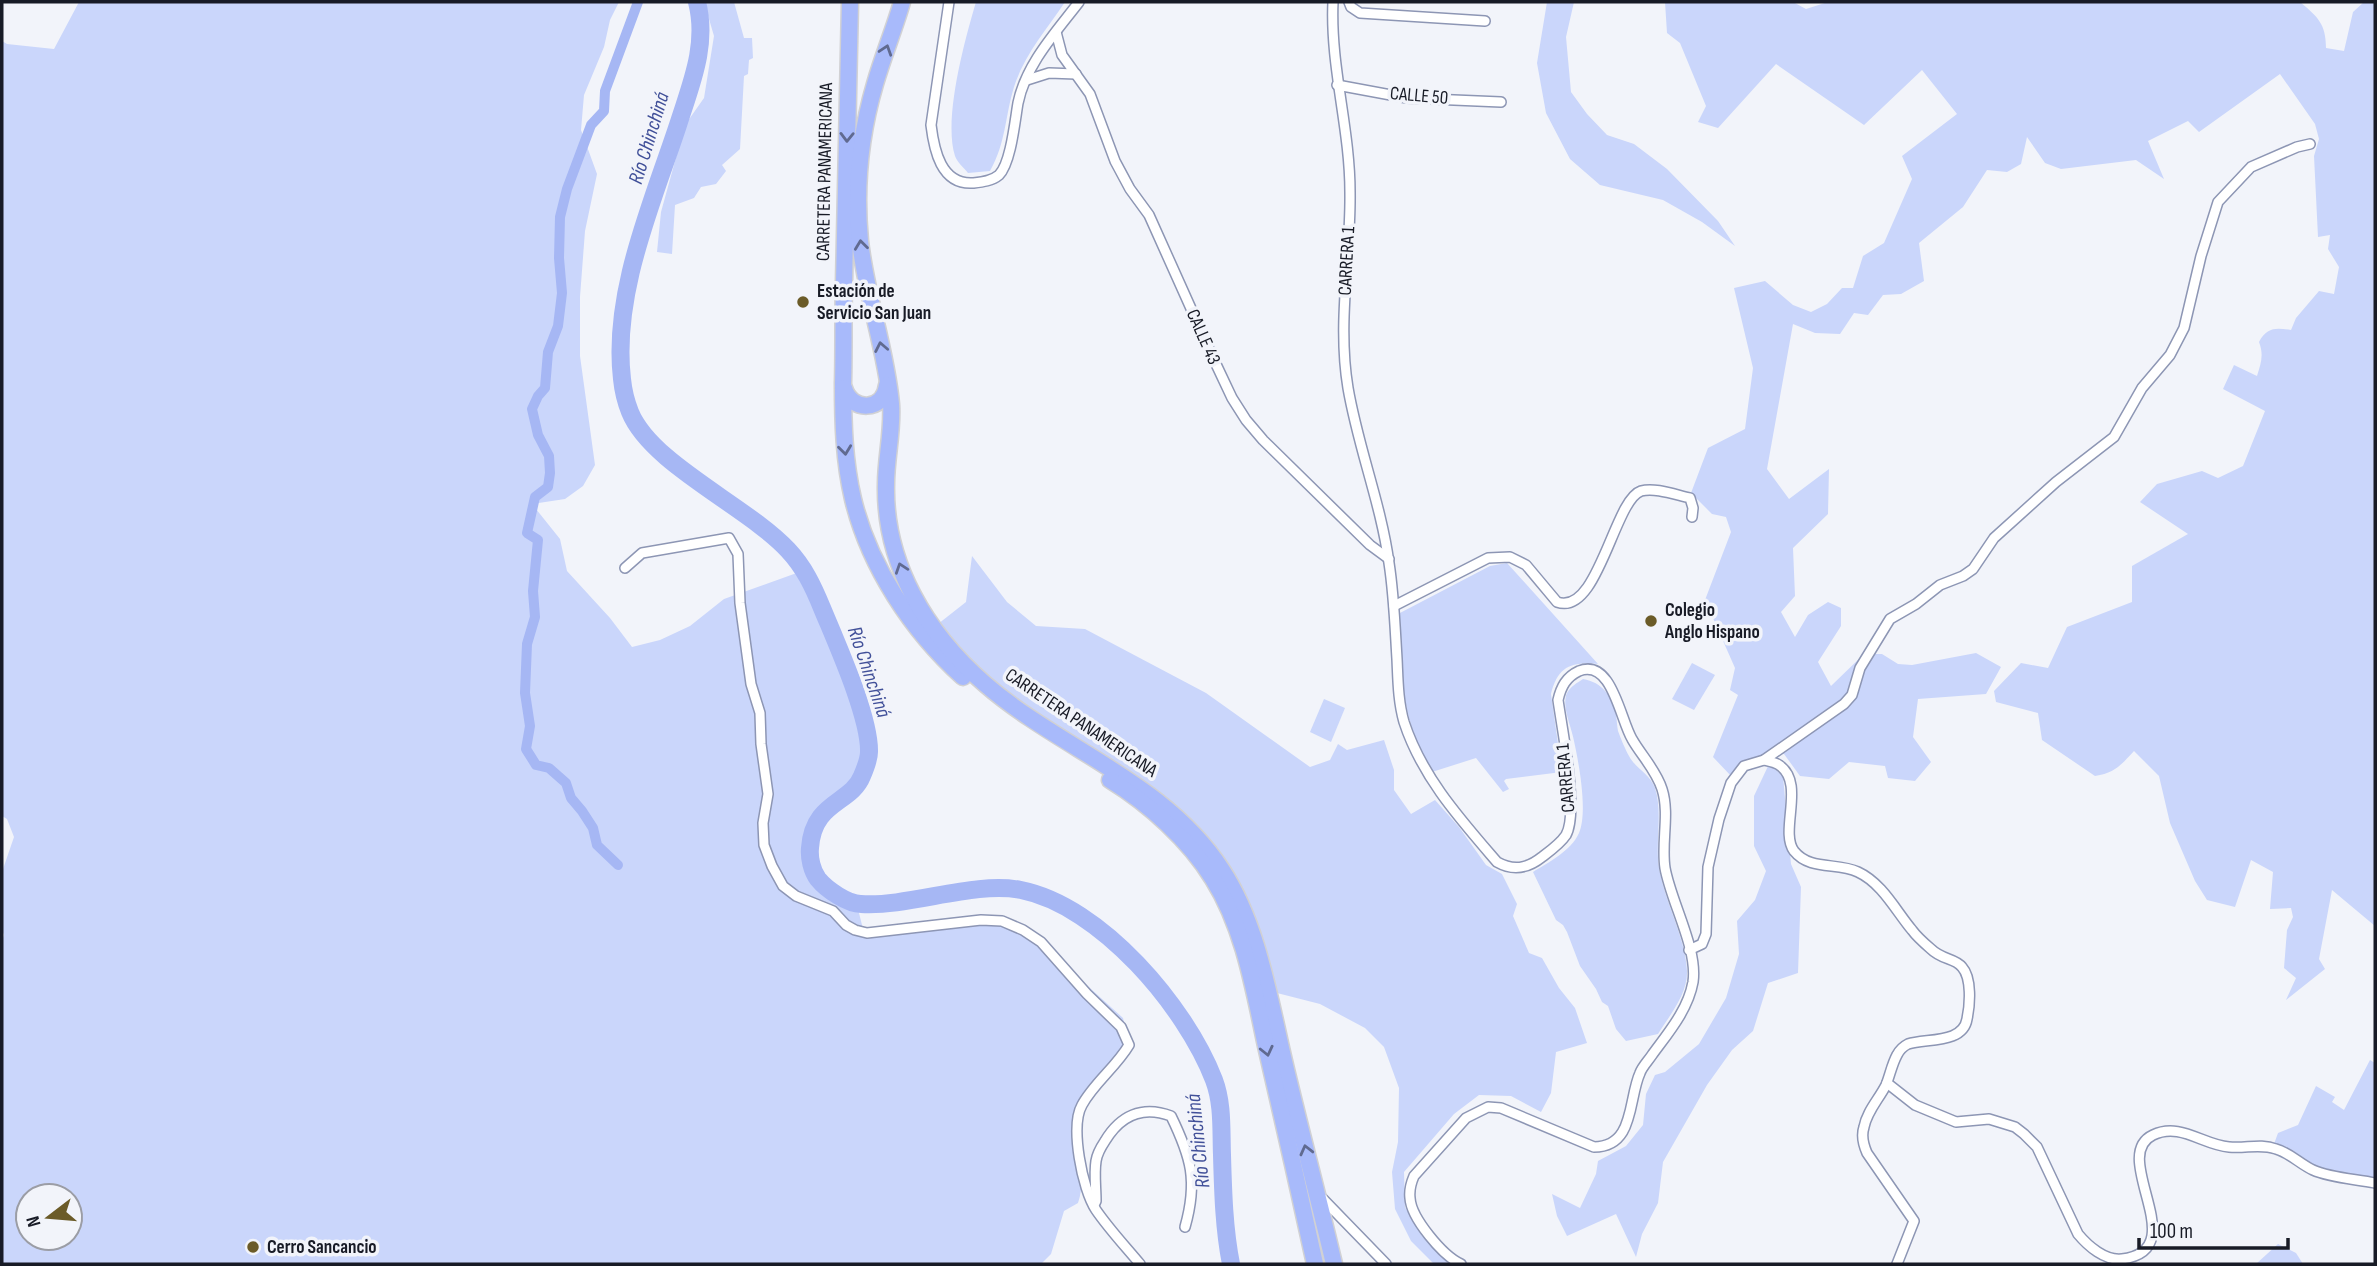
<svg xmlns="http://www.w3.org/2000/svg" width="2377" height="1266" font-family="'Sofia Sans Condensed',sans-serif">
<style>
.green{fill:#cad6fb;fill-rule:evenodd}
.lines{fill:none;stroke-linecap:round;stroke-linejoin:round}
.canal{stroke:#a6b7f4;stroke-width:10}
.river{stroke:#a6b7f4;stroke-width:18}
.minor-casing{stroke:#8d96b4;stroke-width:12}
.trunk-casing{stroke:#d1d1d4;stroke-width:19}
.minor{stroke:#fff;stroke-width:9}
.trunk{stroke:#a8bafb;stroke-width:16}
.oneway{stroke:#606a90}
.poi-dot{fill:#6b5b28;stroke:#f2f4fa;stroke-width:2.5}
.labels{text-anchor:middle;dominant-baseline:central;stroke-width:7;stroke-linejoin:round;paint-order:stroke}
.street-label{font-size:19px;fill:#181b26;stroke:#f2f4fa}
.poi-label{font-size:19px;font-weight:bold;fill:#181b26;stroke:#f2f4fa;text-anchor:start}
.water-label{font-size:21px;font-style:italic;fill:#415099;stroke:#f2f4fa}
</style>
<rect width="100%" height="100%" fill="#f2f4fa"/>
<!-- green -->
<g class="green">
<path d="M79,2H619L610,20L604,47L584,95L581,130L597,174L585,231L580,297V356L595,465L583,486L565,499L532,504L560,539L567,571L610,618L632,647L660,640L690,626L724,599L805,570L823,611L865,722L869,754L860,782L824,811L811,833L809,856L818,879L836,894L857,905L864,933L990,917L1028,932L1123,1018C1124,1023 1127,1029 1127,1034C1129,1054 1089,1079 1082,1100C1071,1130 1089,1171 1078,1203L1064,1211L1051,1254L1041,1264H2V941L4,935L2,930V872L14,837L7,819L2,816V41L7,44L54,49ZM28,1196H70V1238H28Z"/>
<polygon points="704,2 734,2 744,38 752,38 753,58 749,60 748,74 744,76 740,149 722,165 726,171 716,184 701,187 694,198 675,205 672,254 657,252 661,212 685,125 704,98 714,36"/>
<path d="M976,2H1065C1047,29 1024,55 1014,87C1005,116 1006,143 990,171L968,173C964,168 957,162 955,156C943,119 965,39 976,2Z"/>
<polygon points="1547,2 1574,2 1566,37 1571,92 1587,114 1607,135 1634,144 1667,169 1718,221 1735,246 1702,222 1663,200 1600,185 1570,159 1546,113 1537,63"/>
<path d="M1665,2H1793L1806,9L1828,2H2300C2318,17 2326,24 2326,48L2344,51L2353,12L2364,2H2375V926L2332,890L2319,959L2325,969L2286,1000L2296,978L2284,968L2287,930L2293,917L2291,908L2270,909L2273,872L2251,860L2235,907L2207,900L2195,881L2170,823L2159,776L2134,751C2121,765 2115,773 2095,776L2042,740L2038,713L1996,702L1994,691L2021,663L2048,668L2067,627L2132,602V566L2188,534L2140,502L2157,484L2202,471L2218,478L2243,466L2265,411L2223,389L2234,365L2257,376C2261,363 2264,355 2259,342C2267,327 2276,328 2291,330L2296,318L2319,291L2334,294L2339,267L2328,249L2330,235L2318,237L2314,156L2319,139L2315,124L2280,74L2199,132L2188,121L2148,141L2164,179L2136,160L2061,169L2045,163L2027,137L2021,164L2007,172L1987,170L1963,207L1919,243L1924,281L1901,294L1883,295L1868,315L1854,313L1840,334L1815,333L1793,324L1767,469L1789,499L1829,469L1828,514L1793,548L1795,596L1781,612L1795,637L1808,615L1828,602L1841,608V626L1818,662L1831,686L1864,654H1882L1898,664L1912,665L1976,653L2001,667L1986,694L1918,699L1913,737L1931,762L1915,781L1888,778L1885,766L1849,762L1829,779L1800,776L1784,754L1766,755L1732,777L1713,757L1738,695L1730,690L1735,668L1705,600L1731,532L1726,517L1712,514L1691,493L1708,448L1745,429L1753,368L1734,288L1765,281L1793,305L1811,312L1827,304L1842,288H1853L1863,256L1884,243L1912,179L1902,156L1957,114L1922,70L1864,125L1776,64L1718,128L1698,122L1706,106L1680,43L1667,33Z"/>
<polygon points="972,556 1007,602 1036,626 1085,629 1206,693 1310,767 1330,760 1338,744 1347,750 1384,740 1394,770 1394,790 1411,814 1435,800 1459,827 1486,865 1502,874 1517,904 1513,916 1529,953 1542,958 1559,988 1575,1008 1587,1043 1556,1052 1551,1093 1541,1112 1511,1096 1479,1095 1454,1114 1404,1172 1405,1207 1422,1236 1449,1264 1434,1264 1411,1241 1395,1209 1392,1172 1398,1142 1399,1088 1384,1047 1365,1028 1320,1004 1277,993 1252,915 1165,798 1127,770 1030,711 989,679 962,653 938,624 966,602"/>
<path d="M1507,563L1598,664C1571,662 1558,666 1551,694L1562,772L1506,779L1504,781L1509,789L1503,792L1476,758L1432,772C1400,719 1402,673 1398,614L1490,566Z"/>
<polygon points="1692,663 1715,675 1694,710 1672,699"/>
<path d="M1583,679C1602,682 1613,697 1616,715C1617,721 1617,726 1618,731C1621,739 1625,749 1629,756C1636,769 1650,774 1655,788C1663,813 1655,842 1659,868C1665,903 1685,936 1687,971C1688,994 1669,1016 1658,1034L1626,1041L1616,1029L1608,1006L1602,1002L1596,989L1580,966L1567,932L1563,925L1556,920L1533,872C1549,862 1571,851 1579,833C1588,812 1579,764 1574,741C1572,728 1561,706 1567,693C1571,686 1577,683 1583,679Z"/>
<polygon points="1324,699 1345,708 1331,742 1310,732"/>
<polygon points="1769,764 1783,776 1791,864 1801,887 1798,973 1768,983 1753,1031 1732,1050 1707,1085 1663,1162 1658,1203 1642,1234 1636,1257 1616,1214 1567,1236 1557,1216 1552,1194 1580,1208 1596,1174 1598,1161 1626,1146 1643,1125 1646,1094 1655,1075 1665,1072 1699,1044 1726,998 1739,954 1737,921 1755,900 1766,871 1754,846 1754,796"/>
<polygon points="2370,1060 2375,1063 2375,1179 2316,1168 2274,1144 2278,1133 2298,1125 2316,1086 2335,1097 2332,1102 2344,1110"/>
<polygon points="2278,1244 2296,1253 2303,1264 2256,1264"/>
</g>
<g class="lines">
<!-- canal -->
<polyline class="canal" points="618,865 597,845 593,828 582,811 571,798 566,783 549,768 536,765 526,749 530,726 525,693 527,644 535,617 533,591 538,540 527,533 535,497 548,487 550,473 549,456 538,435 532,409 538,396 545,388 548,352 558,326 562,293 559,258 560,217 567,189 591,125 604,111 605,91 638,2"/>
<!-- river -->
<path class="river" d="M697,2C708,45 691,84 678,125C652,204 612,294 622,379C623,389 626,402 630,412C651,464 747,506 788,550C804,567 813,586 822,608C836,642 870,717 869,752C869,759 865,769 862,776C851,804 813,801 810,848C809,858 812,871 818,879C827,890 848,904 861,904C911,907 973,881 1021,890C1101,906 1186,1007 1214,1080C1223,1104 1221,1129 1222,1155C1223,1191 1224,1229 1231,1264"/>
<!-- minor casing -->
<g class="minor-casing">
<g id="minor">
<path d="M949,2L931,125C934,150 941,185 973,183C982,182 992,181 999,175C1011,163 1015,120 1018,103C1026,64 1056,32 1079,2"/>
<path d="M1333,2C1330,66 1350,128 1350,192C1351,257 1337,322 1348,388C1358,447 1381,504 1389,563C1394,595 1395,627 1397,659C1398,680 1398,701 1404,722C1422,777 1460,819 1497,862C1513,871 1527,869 1542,857C1550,851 1560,844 1566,835C1579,812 1562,729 1558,700C1561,687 1566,677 1579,671C1612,658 1620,719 1632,739C1641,755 1656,770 1662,789C1670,814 1661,842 1665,868C1671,902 1698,949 1693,982C1688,1010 1668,1033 1652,1055C1648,1061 1642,1067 1640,1073C1628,1099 1635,1147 1594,1147L1501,1108L1488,1107L1466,1118L1414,1176C1411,1183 1409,1190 1410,1198C1411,1218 1443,1256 1461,1264"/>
<polyline points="1349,2 1351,7 1360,13 1485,21"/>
<polyline points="1056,32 1062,55 1090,94 1115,161 1130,189 1149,215 1215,362 1232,398 1246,420 1263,440 1370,545 1389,559"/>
<polyline points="1027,80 1049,73 1076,74"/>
<polyline points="1337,85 1407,98 1501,102"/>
<path d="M625,568L642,553L729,538L738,554L740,603L751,684L760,713L761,744L768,794L763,823L764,845L772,866L783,886L796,896L833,911L846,925L855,930L867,933L981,920L1002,921L1023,930L1041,942L1087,994L1121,1027L1129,1045C1116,1067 1094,1083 1082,1105C1070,1126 1082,1189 1096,1210C1109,1229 1125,1246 1140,1264"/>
<path d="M1394,606L1488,558L1510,557L1526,565L1557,602C1598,617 1614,500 1641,491C1655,487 1676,495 1690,498L1693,508L1692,517"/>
<path d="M1764,760C1768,761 1775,762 1779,765C1806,783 1779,831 1794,851C1810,871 1837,862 1858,872C1882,883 1896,911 1912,930C1917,937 1924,943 1931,949C1942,960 1955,958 1962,967C1972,978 1970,1005 1967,1019C1963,1044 1926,1038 1908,1044C1904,1046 1899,1051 1897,1055C1892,1064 1890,1075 1886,1085C1879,1099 1867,1111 1864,1127C1861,1136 1863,1144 1867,1153L1914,1221L1897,1264"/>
<polyline points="1689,950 1702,944 1706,934 1708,867 1719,819 1731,783 1744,766 1764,760 1844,704 1852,695 1860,668 1890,619 1916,604 1940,585 1963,576 1973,569 1994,538 2056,482 2114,437 2142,388 2170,355 2184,328 2201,256 2218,202 2251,167 2297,147 2310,144"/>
<path d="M1887,1083L1915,1105L1956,1122L1989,1119L2015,1127L2024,1134L2037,1147L2078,1234C2088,1246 2105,1261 2122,1259C2195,1250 2108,1156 2153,1135C2180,1122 2203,1145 2229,1147C2245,1149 2260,1143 2276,1149C2290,1153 2300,1164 2313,1170C2331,1178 2356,1179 2375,1183"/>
<polyline points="1321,1197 1386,1264"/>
<path d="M1094,1205L1096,1201C1096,1188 1094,1174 1096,1161C1097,1154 1101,1147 1105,1141C1120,1116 1142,1105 1171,1116C1191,1157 1198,1181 1185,1227"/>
</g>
</g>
<!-- trunk casing -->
<g class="trunk-casing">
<g id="trunk">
<path d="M850,2C848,95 846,189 844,283C843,316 844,350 843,383C843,422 844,461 853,499C869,566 912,631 963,677"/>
<path d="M902,2C894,30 883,56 875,84C860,135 855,189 860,241C866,296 886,349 891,404C893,431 886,457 886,484C884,563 926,633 985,684C1061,750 1165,782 1222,870C1258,925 1269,997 1284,1061C1300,1129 1318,1196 1334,1264"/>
<path d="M844,388C851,412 884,412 887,385"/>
<path d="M1110,780C1149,804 1189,840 1213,879C1244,928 1254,990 1266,1046C1283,1119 1299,1191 1315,1264"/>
</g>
</g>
<!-- minor -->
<use href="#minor" class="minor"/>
<!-- trunk -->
<use href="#trunk" class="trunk"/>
</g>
<!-- one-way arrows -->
<defs><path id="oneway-chevron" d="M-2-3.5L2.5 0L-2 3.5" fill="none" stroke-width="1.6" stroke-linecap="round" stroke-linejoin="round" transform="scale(1.75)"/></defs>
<g class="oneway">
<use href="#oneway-chevron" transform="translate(886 50) rotate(-72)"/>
<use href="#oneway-chevron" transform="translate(847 137) rotate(91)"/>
<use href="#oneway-chevron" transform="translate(861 245) rotate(-97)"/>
<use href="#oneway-chevron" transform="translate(881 347) rotate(-101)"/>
<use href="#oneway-chevron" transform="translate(845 450) rotate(83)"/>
<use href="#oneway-chevron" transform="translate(901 568) rotate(-109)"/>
<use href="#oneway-chevron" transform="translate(1267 1051) rotate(77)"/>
<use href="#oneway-chevron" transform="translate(1306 1150) rotate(-104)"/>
</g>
<!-- markers -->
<g class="poi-dot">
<circle cx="803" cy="302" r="7"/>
<circle cx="1651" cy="621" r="7"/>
<circle cx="253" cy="1247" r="7"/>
</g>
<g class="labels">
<!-- street labels -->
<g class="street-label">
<text transform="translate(1419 96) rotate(5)">CALLE 50</text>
<text transform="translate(825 172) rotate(-89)">CARRETERA PANAMERICANA</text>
<text transform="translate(1347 261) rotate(-87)">CARRERA 1</text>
<text transform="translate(1203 337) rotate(66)">CALLE 43</text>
<text transform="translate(1081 723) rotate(34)">CARRETERA PANAMERICANA</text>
<text transform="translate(1566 778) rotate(-95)">CARRERA 1</text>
</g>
<!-- poi labels -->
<g class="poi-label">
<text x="817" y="291">Estación de<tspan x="817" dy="22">Servicio San Juan</tspan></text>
<text x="1665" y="610">Colegio<tspan x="1665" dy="22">Anglo Hispano</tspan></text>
<text x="267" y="1247">Cerro Sancancio</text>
</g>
<!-- water labels -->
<g class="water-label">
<text transform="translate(649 138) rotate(-73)">Río Chinchiná</text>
<text transform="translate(869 672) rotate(71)">Río Chinchiná</text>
<text transform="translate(1198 1141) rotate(-96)">Río Chinchiná</text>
</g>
</g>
<!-- border -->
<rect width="2377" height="1266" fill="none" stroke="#181b26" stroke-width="7"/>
<!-- north arrow -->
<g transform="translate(49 1217) rotate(254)"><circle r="33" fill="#f2f4fa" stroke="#9b9da5" stroke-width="2"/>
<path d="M0-5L12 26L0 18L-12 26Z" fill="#6b5b28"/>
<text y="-10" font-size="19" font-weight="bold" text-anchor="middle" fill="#181b26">N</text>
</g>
<!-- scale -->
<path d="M2139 1238v10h149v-10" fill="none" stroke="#181b26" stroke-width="3.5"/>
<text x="2150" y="1238" font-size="21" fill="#181b26" stroke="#f2f4fa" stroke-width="5" paint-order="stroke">100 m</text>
</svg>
